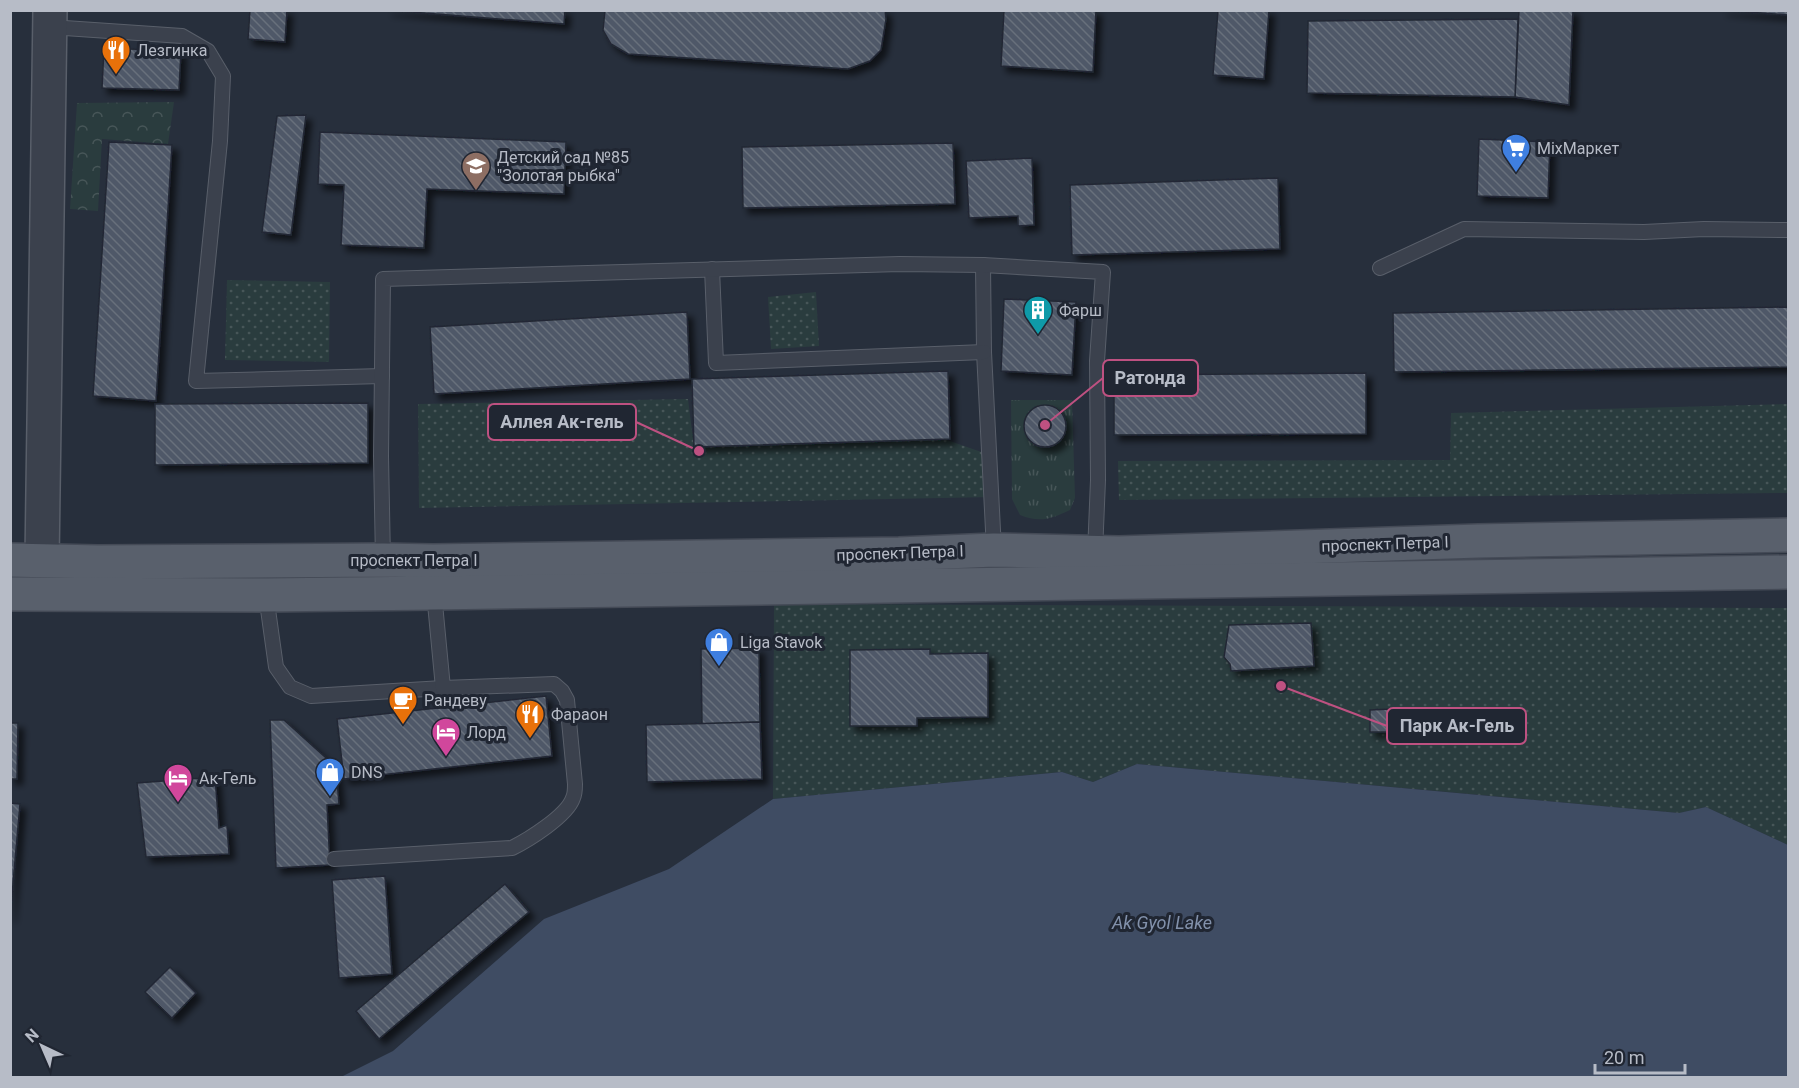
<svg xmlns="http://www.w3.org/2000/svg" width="1799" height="1088" font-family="Roboto,sans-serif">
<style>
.grass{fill:url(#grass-tufts)}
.forest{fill:url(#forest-crowns)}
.park{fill:url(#park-dots)}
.water{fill:#3f4c63}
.building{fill:url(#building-back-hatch);stroke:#222834;stroke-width:1.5;filter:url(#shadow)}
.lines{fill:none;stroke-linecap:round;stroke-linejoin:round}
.service-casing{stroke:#595f6a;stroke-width:16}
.tertiary-casing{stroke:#595f6a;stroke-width:36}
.primary-casing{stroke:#444a56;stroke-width:36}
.service{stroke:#3b414d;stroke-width:14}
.tertiary{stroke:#3b414d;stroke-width:33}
.primary{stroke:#59606c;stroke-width:33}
.labels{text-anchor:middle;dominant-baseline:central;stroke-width:6;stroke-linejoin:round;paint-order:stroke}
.poi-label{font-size:16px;fill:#b7bcc7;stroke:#202632;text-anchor:start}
.street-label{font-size:16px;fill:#b7bcc7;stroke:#202632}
.water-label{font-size:18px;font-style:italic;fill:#8291ab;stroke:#202632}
.leader{fill:none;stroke:#be5181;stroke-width:2}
.callout-dot{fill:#be5181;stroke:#202632;stroke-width:2}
.callout{fill:#202632;stroke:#be5181;stroke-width:2}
.callout-label{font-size:18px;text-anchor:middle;font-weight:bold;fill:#b7bcc7}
</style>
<defs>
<pattern id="grass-tufts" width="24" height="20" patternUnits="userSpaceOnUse" patternTransform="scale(1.5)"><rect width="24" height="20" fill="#2a3c3e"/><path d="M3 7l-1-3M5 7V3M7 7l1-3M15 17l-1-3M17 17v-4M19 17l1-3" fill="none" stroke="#475658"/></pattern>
<pattern id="forest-crowns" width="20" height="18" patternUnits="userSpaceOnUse" patternTransform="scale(1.5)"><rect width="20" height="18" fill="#2a3c3e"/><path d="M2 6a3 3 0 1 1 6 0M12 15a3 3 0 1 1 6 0" fill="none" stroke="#475658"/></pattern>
<pattern id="park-dots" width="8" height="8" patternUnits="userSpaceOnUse" patternTransform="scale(1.5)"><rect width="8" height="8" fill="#2a3c3e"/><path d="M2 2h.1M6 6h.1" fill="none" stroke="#475658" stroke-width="1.8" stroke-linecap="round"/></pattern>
<pattern id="building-back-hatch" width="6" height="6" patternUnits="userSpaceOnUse" patternTransform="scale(1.5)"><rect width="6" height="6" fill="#505967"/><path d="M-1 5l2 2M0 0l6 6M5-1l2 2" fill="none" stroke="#676f7b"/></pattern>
<filter id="shadow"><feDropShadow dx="5.5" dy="5.5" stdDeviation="3" flood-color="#0009"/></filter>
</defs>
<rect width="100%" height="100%" fill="#272f3c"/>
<!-- grass -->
<path class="grass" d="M1011,400H1072L1075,498L1070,510C1051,519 1040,523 1020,515L1012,499Z"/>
<!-- forest -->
<polygon class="forest" points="174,102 168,144 102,139 98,211 70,209 77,103"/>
<!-- park -->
<g class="park">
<polygon points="227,280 330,282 329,362 225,360"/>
<polygon points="816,292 819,346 771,349 768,297"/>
<polygon points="688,399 694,447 944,439 993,456 993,497 419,508 418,404"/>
<polygon points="1788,404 1788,493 1119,500 1118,461 1450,460 1451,413"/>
<polygon points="774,604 1788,608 1788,845 1706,807 1680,813 1137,764 1093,782 1062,772 773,799"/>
</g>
<!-- water -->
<polygon class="water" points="1137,764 1679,813 1706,807 1788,845 1788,1077 341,1077 393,1051 544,919 669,869 773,799 1062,772 1093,782"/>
<!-- building -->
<g class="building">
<polygon points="250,10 287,10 285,42 248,39"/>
<polygon points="386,10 565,10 564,24"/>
<polygon points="605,10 885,10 886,19 881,50 870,61 848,69 628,54 611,44 603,30"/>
<polygon points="1004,10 1096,10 1093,72 1001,66"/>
<polygon points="1218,10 1269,10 1264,79 1213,75"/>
<polygon points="1519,10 1573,10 1569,105 1515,97"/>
<polygon points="1721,10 1788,10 1788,15"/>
<polygon points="1518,19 1515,97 1307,93 1308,21"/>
<polygon points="104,48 181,51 179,90 102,88"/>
<polygon points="306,115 291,235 262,232 277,116"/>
<polygon points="320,132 566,142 564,194 427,189 424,248 341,245 344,185 318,184"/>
<polygon points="1479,139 1550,142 1548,198 1477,196"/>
<polygon points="109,142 172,145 156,401 93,396"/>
<polygon points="953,143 955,204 743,208 742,147"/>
<polygon points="1032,158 1034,225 1018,226 1018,216 969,218 966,161"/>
<polygon points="1278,178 1280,249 1072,255 1070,185"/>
<polygon points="1004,299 1076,302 1072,375 1001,371"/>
<polygon points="1788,307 1788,367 1394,372 1393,313"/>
<polygon points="687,312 690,379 434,394 430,327"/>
<polygon points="948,371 950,439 694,447 692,379"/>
<polygon points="1366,373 1366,434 1114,435 1114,375"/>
<polygon points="368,403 368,463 155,465 155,404"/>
<circle cx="1045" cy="426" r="21"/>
<polygon points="1311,623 1314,666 1231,671 1230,664 1224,657 1229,625"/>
<polygon points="759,648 760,722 702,724 701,649"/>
<polygon points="930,649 930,654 988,653 988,717 917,718 917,726 850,726 850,650"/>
<polygon points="546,696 552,756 344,779 337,719"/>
<polygon points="1391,709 1391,732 1370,732 1370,710"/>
<polygon points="270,720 284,720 336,767 339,804 327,805 330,865 276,868"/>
<polygon points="760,722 762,779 647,782 646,725"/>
<polygon points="10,723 18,723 17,779 10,779"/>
<polygon points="215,777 219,828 227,825 229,854 146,857 137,783"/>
<polygon points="10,803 20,804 10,918"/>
<polygon points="385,876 392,974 339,978 332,880"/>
<polygon points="505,884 529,912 379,1039 356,1011"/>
<polygon points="170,967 196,993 172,1018 145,992"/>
</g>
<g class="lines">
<!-- service casing -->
<g class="service-casing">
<g id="service">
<polyline points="50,27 182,36 208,51 223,76 220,141 196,381 382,376"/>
<polyline points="983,265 984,352 994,550"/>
<polyline points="1380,268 1464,229 1644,232 1704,229 1788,230"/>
<polyline points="712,269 716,363 984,352"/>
<polyline points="383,560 381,456 383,279 900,264 983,265 1103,272 1097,361 1098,480 1095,553"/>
<polyline points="266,595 276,667 290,687 311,696 443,688"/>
<path d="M334,859L512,848C528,840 567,816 573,798C575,794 575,788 575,784L567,700L562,691L554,684L443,688L434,593"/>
</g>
</g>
<!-- tertiary casing -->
<g class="tertiary-casing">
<polyline id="tertiary" points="42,560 50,10"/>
</g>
<!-- primary casing -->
<g class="primary-casing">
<g id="primary">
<polyline points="10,560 98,562 383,560 433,561 899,554 994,550 1119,553 1478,541 1788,535"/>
<polyline points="10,594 266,595 434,593 1788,572"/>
</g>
</g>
<!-- service -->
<use href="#service" class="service"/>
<!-- tertiary -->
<use href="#tertiary" class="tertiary"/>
<!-- primary -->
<use href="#primary" class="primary"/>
</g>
<!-- icons -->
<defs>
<g id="restaurant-pin" transform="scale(1.5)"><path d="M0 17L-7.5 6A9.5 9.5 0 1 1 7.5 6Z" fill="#e8710a" stroke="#202632"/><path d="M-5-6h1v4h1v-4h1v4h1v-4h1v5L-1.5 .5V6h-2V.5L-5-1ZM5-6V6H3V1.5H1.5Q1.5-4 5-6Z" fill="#fff"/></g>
<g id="supermarket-pin" transform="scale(1.5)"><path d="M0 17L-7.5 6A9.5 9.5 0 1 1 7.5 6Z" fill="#3f7fe0" stroke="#202632"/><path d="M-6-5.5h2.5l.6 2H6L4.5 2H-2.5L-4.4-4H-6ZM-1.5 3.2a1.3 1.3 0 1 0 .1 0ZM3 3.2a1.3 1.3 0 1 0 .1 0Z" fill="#fff"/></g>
<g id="school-pin" transform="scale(1.5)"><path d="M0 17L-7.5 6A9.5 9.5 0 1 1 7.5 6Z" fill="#8d6e63" stroke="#202632"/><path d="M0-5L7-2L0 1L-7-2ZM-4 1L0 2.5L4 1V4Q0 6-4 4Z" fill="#fff"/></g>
<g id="building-pin" transform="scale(1.5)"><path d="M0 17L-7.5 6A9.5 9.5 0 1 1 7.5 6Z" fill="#0f9aa8" stroke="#202632"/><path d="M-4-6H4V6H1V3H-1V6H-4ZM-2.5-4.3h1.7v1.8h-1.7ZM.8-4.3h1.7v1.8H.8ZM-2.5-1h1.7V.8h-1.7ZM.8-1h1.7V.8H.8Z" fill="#fff"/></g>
<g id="shop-pin" transform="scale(1.5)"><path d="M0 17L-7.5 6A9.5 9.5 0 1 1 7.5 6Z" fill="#3f7fe0" stroke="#202632"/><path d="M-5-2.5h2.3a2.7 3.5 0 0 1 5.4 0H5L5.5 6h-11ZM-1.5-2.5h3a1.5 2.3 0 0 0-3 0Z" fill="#fff"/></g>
<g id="cafe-pin" transform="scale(1.5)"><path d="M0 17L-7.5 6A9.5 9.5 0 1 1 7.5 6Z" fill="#e8710a" stroke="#202632"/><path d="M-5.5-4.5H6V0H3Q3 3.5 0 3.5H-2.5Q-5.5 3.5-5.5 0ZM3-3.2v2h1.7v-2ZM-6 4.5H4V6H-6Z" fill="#fff"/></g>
<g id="hotel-pin" transform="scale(1.5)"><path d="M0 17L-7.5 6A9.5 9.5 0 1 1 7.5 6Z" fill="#d1479c" stroke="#202632"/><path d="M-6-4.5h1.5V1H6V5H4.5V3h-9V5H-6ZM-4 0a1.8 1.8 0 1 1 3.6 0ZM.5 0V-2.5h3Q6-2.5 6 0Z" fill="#fff"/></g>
</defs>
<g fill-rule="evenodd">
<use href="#restaurant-pin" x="116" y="50"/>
<use href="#supermarket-pin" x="1516" y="148"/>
<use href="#school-pin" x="476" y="166"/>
<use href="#building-pin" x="1038" y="310"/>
<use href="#shop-pin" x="719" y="642"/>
<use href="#cafe-pin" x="403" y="700"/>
<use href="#restaurant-pin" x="530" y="714"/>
<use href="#hotel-pin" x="446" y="732"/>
<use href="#shop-pin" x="330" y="772"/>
<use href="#hotel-pin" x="178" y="778"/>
</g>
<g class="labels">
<!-- poi labels -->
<g class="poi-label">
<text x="137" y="50">Лезгинка</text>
<text x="1537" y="148">MixМаркет</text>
<text x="497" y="157">Детский сад №85<tspan x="497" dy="18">"Золотая рыбка"</tspan></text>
<text x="1059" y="310">Фарш</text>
<text x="740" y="642">Liga Stavok</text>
<text x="424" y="700">Рандеву</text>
<text x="551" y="714">Фараон</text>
<text x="467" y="732">Лорд</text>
<text x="351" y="772">DNS</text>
<text x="199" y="778">Ак-Гель</text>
</g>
<!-- street labels -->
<g class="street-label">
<text transform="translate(1385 544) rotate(-2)">проспект Петра I</text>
<text transform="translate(900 553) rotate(-2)">проспект Петра I</text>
<text x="414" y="560">проспект Петра I</text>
</g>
<!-- water labels -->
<g class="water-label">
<text x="1162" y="922">Ak Gyol Lake</text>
</g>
</g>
<!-- callouts -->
<path class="leader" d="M1045 425L1103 378M699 451L636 422M1281 686L1387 726"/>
<g class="callout-dot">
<circle cx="1045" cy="425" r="6"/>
<circle cx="699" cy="451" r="6"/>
<circle cx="1281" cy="686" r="6"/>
</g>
<g class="callout">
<rect x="1103" y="360" width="95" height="36" rx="6"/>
<rect x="488" y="404" width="148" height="36" rx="6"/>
<rect x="1387" y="708" width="139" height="36" rx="6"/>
</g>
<g class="callout-label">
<text x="1150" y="384">Ратонда</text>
<text x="562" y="428">Аллея Ак-гель</text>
<text x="1457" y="732">Парк Ак-Гель</text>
</g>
<!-- border -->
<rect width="1799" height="1088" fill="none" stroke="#b7bcc7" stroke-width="24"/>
<!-- north arrow -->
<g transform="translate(42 1046) rotate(316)" stroke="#202632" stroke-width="4.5" paint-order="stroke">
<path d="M0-4.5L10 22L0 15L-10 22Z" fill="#b7bcc7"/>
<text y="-9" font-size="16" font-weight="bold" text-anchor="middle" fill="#b7bcc7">N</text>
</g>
<!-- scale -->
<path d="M1595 1064v9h90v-9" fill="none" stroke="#b7bcc7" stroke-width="3"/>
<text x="1604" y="1064" font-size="18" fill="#b7bcc7" stroke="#202632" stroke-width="4.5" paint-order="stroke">20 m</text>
</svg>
